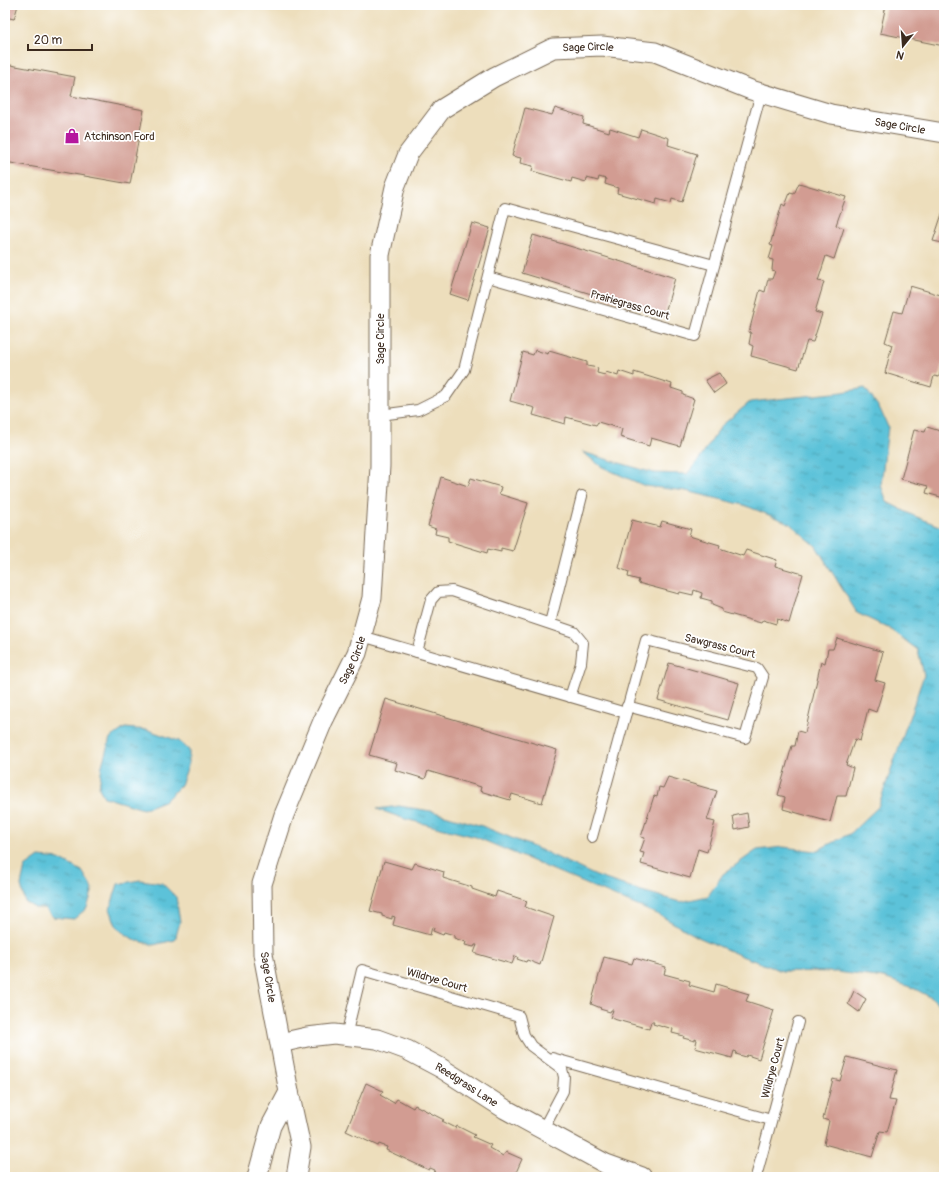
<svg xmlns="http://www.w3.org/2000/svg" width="949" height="1182" font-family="Pangolin,sans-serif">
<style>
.water{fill:url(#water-ripples);stroke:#4c767c}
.building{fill:#d29c92}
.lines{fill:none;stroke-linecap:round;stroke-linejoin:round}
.lane-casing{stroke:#796955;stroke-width:12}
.street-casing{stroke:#796955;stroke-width:21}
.lane{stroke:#fff;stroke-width:10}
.street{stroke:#fff;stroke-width:19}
.labels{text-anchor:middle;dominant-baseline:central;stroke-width:3.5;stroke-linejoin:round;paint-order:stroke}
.street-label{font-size:11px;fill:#3b2a1e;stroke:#fff}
.poi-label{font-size:11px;fill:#3b2a1e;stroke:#fff;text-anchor:start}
</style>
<defs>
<pattern id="water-ripples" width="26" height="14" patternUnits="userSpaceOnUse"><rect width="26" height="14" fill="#5cc2d9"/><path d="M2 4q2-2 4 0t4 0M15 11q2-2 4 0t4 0" fill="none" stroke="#4d9eaf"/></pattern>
</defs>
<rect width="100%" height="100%" fill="#fff"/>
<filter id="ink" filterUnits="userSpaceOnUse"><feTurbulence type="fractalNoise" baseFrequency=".025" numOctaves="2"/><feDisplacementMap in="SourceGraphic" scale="8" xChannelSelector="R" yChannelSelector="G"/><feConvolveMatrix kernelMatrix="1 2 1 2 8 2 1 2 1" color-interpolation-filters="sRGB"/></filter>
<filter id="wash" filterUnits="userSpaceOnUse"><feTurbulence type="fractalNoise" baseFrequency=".012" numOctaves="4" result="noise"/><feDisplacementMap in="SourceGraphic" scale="16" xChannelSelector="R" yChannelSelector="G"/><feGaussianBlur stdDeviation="0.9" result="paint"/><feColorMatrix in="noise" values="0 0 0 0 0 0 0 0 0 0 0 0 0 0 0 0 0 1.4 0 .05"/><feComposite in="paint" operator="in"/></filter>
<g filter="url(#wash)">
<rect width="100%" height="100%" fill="#eddebc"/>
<!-- water -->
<g class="water">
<polygon points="865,388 880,409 888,427 881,485 887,502 912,515 944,528 944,1010 932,998 913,988 884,978 837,972 782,971 744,957 698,937 661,916 476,837 405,819 377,809 399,806 431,811 482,826 541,850 596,876 635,889 680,902 708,896 723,874 757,850 783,847 816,851 851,833 878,807 924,675 918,650 888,628 857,613 816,546 789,523 744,505 686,491 645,486 602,467 582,452 654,473 687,474 701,457 721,426 750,402 843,392"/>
<polygon points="125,728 148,730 179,741 189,750 189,763 181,785 166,800 143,809 104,797 99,788 102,765 110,738"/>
<polygon points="39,857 59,859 82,871 93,889 87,908 74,919 53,917 44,908 35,908 25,902 21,885 25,867"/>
<polygon points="140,880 162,883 176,897 180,922 175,940 153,945 133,939 117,928 110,909 118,884"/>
</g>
<g id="blocks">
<!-- building -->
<g class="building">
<polygon points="5,5 18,5 14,19 5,17"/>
<polygon points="886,5 944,5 944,46 880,33"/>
<polygon points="5,64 75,77 71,96 144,110 130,184 5,162"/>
<polygon points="525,108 552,115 555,108 584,117 583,124 609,132 610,128 638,137 641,129 669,138 668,145 697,154 682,202 672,199 671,203 657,199 656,204 617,193 618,188 605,184 606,179 599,177 598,181 587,178 586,182 572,178 571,182 532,171 533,166 520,163 521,158 512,156"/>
<polygon points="799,183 846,197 836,225 844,228 834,259 826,256 818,281 824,282 815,312 822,314 813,342 807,341 798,369 751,356 753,346 749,344 751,333 749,332 760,290 765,292 768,279 772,279 775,271 772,270 773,260 769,259 773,246 770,245 782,204 785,206 790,193 794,194"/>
<polygon points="944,208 944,250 943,250 943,243 933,241"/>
<polygon points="472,223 490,228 468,300 450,294"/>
<polygon points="533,235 675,278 664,316 522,273"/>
<polygon points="910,286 944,296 944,365 942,365 939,377 934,376 931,387 885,373 892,345 885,342 894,311 902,313"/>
<polygon points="535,350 548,354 549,351 587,362 587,366 598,368 597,373 605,375 606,372 618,376 619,371 634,376 634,372 672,384 671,388 683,392 683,395 694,399 680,446 651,438 649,446 620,437 622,429 598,422 596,425 566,417 565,424 533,415 535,408 510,401 523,352 533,355"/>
<polygon points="719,373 726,384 714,393 705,380"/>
<polygon points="927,427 940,431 941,429 944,430 944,498 926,493 928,486 901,479 914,430 925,432"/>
<polygon points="441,477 468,486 471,478 501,487 499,494 528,503 513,551 501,548 501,552 488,549 487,553 448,541 448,537 435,534 436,529 428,526"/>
<polygon points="632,520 660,527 662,521 691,529 689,536 720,545 719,548 743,556 746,550 777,560 775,566 803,574 789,623 777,619 776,624 763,620 761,623 722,612 722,609 712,605 712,601 701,598 702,593 694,590 693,595 680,592 679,594 638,583 639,580 628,577 629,572 619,568"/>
<polygon points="837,638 883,652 875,680 885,683 876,712 868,709 860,741 855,739 846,765 853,768 846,796 837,796 830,822 783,809 785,797 778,795 792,746 795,746 798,731 805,733 821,662 825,663 828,649 833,649"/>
<polygon points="669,663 739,683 728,720 658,700"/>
<polygon points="386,699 557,750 542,803 512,794 510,800 480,791 481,787 428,771 425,779 395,770 397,763 369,755"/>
<polygon points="668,777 717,791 707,820 715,822 707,852 698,849 690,878 641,864 644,853 640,852 645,838 641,837 654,796 657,797 659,787 663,788"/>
<polygon points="747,813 749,827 735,830 733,816"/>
<polygon points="384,861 412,869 415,863 444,872 443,878 472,887 472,889 495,897 497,891 527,901 525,907 554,917 540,965 527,960 526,962 517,959 518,957 515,956 512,964 474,953 477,945 475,945 474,947 465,945 466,942 454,938 454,935 444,932 443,935 433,931 434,928 432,927 430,935 393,925 395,917 392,916 392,919 382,916 382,914 370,911"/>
<polygon points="604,957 632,964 634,958 666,967 664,974 690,981 689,985 714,992 716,984 749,994 746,1001 774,1010 759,1059 747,1055 746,1057 736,1054 737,1052 734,1051 732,1058 695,1048 697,1040 695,1039 695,1041 683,1038 684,1036 672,1033 673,1029 663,1026 663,1027 653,1024 654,1022 651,1022 649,1029 610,1018 613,1010 611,1010 610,1012 600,1009 601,1008 591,1004"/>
<polygon points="854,991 866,999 859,1012 848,1004"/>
<polygon points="847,1057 897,1070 889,1100 896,1101 887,1132 880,1131 872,1157 824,1144 829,1121 823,1119 833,1079 840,1081"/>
<polygon points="366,1083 383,1091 380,1095 394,1103 397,1099 413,1108 415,1105 444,1120 442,1121 456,1128 457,1126 475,1135 473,1137 491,1145 489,1148 503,1156 506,1152 522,1159 514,1177 442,1177 434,1174 435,1170 430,1168 429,1170 386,1150 387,1147 379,1144 378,1146 346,1131"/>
</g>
</g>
</g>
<g filter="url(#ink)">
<use href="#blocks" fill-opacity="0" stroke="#796955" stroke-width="1"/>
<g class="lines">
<!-- lane casing -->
<g class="lane-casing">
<g id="lane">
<polyline points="488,277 695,336 761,93"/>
<polyline points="380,415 418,410 446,396 464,370 505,208 714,265"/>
<polyline points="550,623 582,496"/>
<polyline points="362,636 626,713"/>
<polyline points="417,652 431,600 438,592 452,591 574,632 583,643 581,663 570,697"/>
<polyline points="592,837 646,640 757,668 763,677 745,738 627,706"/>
<polyline points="346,1036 362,970 519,1016 524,1035 531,1046 562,1069 564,1077 563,1091 543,1129"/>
<polyline points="552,1058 771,1120"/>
<polyline points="756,1177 798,1022"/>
</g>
</g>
<!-- street casing -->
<g class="street-casing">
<g id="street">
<path id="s1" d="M280,1043L307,1037L334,1034L377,1039L407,1050L441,1068L505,1109L606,1164L642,1177"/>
<polyline points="257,1177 271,1126 289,1092"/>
<path id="s2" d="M296,1177L301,1147L289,1092L263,954L262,884L284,815L323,721L357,653L372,598L380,466V255L395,187L408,154L442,109L494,77L553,48L602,46L655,52L751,90L831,114L944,133"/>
</g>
</g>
<!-- lane -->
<use href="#lane" class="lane"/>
<!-- street -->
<use href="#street" class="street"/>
</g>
</g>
<!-- icons -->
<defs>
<g id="shop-bare" transform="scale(1.2)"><path d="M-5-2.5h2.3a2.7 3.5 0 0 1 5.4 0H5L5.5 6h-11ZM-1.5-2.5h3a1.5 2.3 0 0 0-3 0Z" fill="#b5179e" stroke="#fff" stroke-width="2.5" paint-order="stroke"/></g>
</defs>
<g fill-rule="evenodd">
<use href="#shop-bare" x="72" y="136"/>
</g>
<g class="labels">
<!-- street labels -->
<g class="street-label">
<text stroke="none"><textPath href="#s2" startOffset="1271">Sage Circle</textPath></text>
<text stroke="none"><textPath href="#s2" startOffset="1595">Sage Circle</textPath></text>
<text transform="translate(630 305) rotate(16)">Prairiegrass Court</text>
<text transform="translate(380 339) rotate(-90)">Sage Circle</text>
<text transform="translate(720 646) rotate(14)">Sawgrass Court</text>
<text stroke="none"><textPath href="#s2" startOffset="539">Sage Circle</textPath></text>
<text transform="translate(268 977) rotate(81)">Sage Circle</text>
<text transform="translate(437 980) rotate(16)">Wildrye Court</text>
<text transform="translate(773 1068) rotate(-75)">Wildrye Court</text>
<text stroke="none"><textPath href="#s1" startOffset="199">Reedgrass Lane</textPath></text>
</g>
<!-- poi labels -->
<g class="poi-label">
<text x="84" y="136">Atchinson Ford</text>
</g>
</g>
<!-- margin -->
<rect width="949" height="1182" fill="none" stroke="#fff" stroke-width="20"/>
<!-- north arrow -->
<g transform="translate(903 46) rotate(197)" stroke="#ffffff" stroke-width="3" paint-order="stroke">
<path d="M0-3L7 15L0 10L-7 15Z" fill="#3b2a1e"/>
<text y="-6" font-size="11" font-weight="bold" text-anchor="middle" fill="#3b2a1e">N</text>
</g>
<!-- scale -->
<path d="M28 44v6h64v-6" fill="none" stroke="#3b2a1e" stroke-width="2"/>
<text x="34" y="44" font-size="12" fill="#3b2a1e" stroke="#ffffff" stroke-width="3" paint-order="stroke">20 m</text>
</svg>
